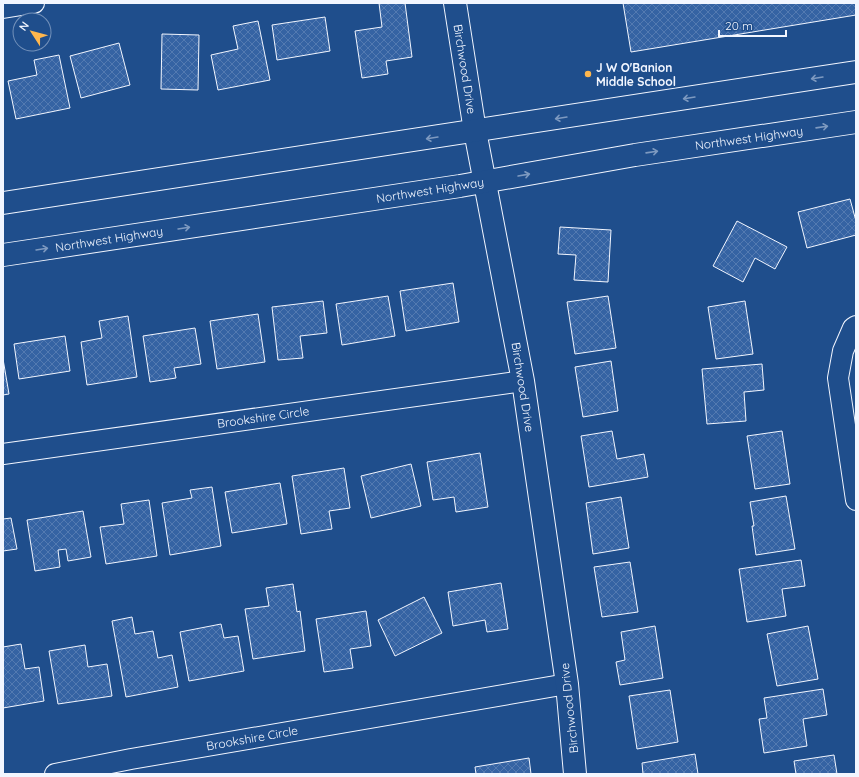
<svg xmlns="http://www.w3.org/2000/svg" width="859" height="777" font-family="Quicksand,sans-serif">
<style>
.building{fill:url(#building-cross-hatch);stroke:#f2f6ff}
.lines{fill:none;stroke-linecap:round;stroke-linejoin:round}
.minor-casing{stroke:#f2f6ff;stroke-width:22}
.tertiary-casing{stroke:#f2f6ff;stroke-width:24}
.secondary-casing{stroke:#f2f6ff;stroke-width:24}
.minor{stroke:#1f4e8c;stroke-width:20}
.tertiary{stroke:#1f4e8c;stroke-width:22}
.secondary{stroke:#1f4e8c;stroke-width:22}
.oneway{stroke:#7e9ac0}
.poi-dot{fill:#ffb74d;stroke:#1f4e8c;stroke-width:1.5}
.labels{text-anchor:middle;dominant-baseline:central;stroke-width:3;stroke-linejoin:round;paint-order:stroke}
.poi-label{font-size:12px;font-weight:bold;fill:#f2f6ff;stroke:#1f4e8c;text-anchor:start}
.street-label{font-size:12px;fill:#f2f6ff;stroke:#1f4e8c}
</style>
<defs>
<pattern id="building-cross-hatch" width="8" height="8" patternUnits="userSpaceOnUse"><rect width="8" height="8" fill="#3563a3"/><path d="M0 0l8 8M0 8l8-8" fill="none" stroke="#537ab1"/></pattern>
</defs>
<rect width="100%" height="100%" fill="#1f4e8c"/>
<!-- building -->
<g class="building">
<polygon points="379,3 405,3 412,57 386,61 388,74 362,78 355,31 382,27"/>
<polygon points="623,3 856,3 856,15 631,52"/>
<polygon points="325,17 330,51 277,60 272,25"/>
<polygon points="258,21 270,80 218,90 211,55 238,49 233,26"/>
<polygon points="162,34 199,35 198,90 161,89"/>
<polygon points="119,43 130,85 81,98 70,56"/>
<polygon points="59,55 70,108 16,119 8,81 37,75 34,60"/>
<polygon points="850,199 856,221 856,235 807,248 798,212"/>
<polygon points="737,221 787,247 775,269 755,258 743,282 713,266"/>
<polygon points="560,227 611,230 608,282 574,280 576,255 558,254"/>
<polygon points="453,283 459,322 406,331 400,291"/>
<polygon points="388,296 395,336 342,345 336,304"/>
<polygon points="608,296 616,348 575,354 567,302"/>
<polygon points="323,301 327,333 300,336 303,358 278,360 272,307"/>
<polygon points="745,301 753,354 716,359 708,307"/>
<polygon points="258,314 265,362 217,369 210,321"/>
<polygon points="128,316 137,377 87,385 81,342 102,338 99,321"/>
<polygon points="195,328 201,364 174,368 176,378 150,382 143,336"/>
<polygon points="65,336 70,371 19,379 14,344"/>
<polygon points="3,359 9,394 3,395"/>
<polygon points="611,361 618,411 583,417 575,367"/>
<polygon points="762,364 764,390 744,392 746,421 707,424 702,369"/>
<polygon points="612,431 617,459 644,454 648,477 589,487 581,436"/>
<polygon points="782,431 790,484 755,489 747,436"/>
<polygon points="480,453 488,507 456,512 454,497 433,500 427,462"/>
<polygon points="411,464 421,506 371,518 361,476"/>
<polygon points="344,468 350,508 329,511 332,529 301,534 292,476"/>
<polygon points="280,483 287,524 232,533 225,492"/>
<polygon points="212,487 221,546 170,555 162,503 192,498 190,490"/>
<polygon points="786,496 795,549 756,555 752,526 754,526 750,502"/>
<polygon points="621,497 629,548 593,554 586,503"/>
<polygon points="149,500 157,556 106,564 100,527 124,524 121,504"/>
<polygon points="83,511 91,557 68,561 66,549 58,550 60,567 35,571 27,520"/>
<polygon points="11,518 17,549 3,551 3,519"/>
<polygon points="801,560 805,586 782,589 786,616 747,622 739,569"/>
<polygon points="630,562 638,612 602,617 594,567"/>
<polygon points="501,583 508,629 487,632 485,620 453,626 448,592"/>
<polygon points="293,584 297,612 300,611 305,651 253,659 245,609 269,606 266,588"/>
<polygon points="424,597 442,633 395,656 378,620"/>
<polygon points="366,611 371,646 350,649 353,668 324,672 316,619"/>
<polygon points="132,617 135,634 153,631 158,658 172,655 178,687 126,697 112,621"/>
<polygon points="221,624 224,638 238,636 244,671 189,681 180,632"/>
<polygon points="655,626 663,678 620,685 616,662 625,660 621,632"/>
<polygon points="808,626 818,679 777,686 767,634"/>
<polygon points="21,644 25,669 39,667 44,701 3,708 3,647"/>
<polygon points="85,645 88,667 107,664 112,696 58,704 49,651"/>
<polygon points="823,689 827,715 803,719 807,746 764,753 759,719 767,718 764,698"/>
<polygon points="670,690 678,742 637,749 629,696"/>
<polygon points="695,754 698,774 643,774 642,763"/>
<polygon points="834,755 837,774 796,774 794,761"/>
<polygon points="529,758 531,774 476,774 475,767"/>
</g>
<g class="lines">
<!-- minor casing -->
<g class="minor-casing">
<g id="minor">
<polyline points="3,8 34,3"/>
<polyline points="856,326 853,328 843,351 838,378 856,500"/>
<polyline points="3,454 523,381"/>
<polyline points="55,774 131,759 567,684"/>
</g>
</g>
<!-- tertiary casing -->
<g class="tertiary-casing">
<polyline id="tertiary" points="455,3 475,131 523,381 567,684 575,774"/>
</g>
<!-- secondary casing -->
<g class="secondary-casing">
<g id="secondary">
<polyline points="3,203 856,72"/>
<polyline points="3,255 460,186 635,155 856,122"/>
</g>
</g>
<!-- minor -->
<use href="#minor" class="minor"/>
<!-- tertiary -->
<use href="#tertiary" class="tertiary"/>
<!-- secondary -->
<use href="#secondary" class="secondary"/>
</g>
<!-- one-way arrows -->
<defs><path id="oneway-shaft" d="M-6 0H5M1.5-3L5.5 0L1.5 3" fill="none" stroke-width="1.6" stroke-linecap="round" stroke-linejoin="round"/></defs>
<g class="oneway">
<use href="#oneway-shaft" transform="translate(817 78) rotate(171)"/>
<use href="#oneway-shaft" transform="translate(689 98) rotate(171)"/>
<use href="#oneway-shaft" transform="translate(561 118) rotate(171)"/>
<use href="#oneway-shaft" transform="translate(822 127) rotate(-8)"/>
<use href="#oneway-shaft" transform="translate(432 138) rotate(171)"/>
<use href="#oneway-shaft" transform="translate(652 152) rotate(-8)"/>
<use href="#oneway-shaft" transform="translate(524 175) rotate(-10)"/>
<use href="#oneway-shaft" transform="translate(184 228) rotate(-9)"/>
<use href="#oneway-shaft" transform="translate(42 249) rotate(-9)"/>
</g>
<!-- markers -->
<circle class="poi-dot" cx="588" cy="74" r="4"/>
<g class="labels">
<!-- poi labels -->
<g class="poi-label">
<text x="596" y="67">J W O'Banion<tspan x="596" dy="14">Middle School</tspan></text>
</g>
<!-- street labels -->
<g class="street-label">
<text transform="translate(465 69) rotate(81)">Birchwood Drive</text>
<text transform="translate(749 138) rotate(-8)">Northwest Highway</text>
<text transform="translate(430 190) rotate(-9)">Northwest Highway</text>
<text transform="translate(109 239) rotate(-9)">Northwest Highway</text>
<text transform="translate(523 387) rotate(81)">Birchwood Drive</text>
<text transform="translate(263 417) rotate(-8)">Brookshire Circle</text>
<text transform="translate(569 708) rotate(-96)">Birchwood Drive</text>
<text transform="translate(252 738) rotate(-10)">Brookshire Circle</text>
</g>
</g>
<!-- border -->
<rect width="859" height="777" fill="none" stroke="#f2f6ff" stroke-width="8"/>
<!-- north arrow -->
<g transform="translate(32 32) rotate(306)"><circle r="19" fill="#1f4e8c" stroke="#7391ba"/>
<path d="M0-3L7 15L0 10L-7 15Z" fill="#ffb74d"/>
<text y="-6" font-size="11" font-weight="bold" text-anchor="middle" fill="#f2f6ff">N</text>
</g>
<!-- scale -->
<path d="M719 30v6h67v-6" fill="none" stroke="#f2f6ff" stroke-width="2"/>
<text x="725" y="30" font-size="12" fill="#f2f6ff" stroke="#1f4e8c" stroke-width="3" paint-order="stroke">20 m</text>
</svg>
